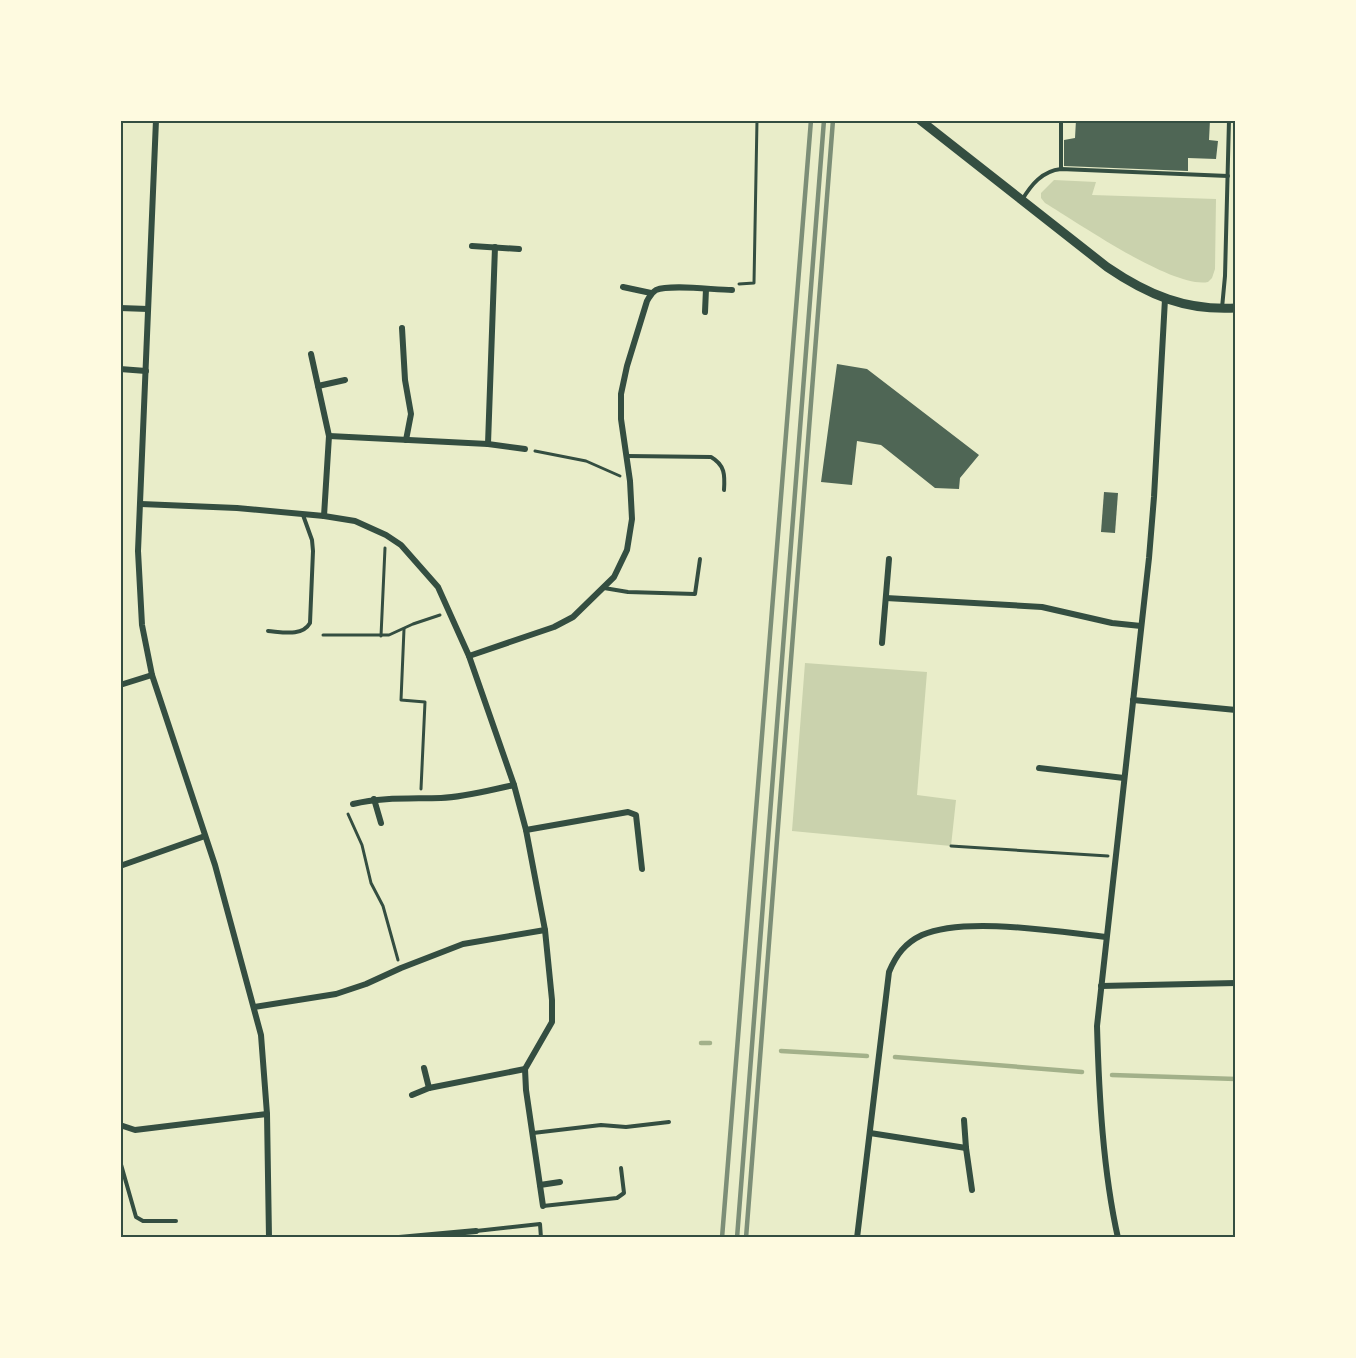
<svg xmlns="http://www.w3.org/2000/svg" width="1356" height="1358" font-family="Manrope,sans-serif">
<style>
.green{fill:#cad2ad}
.lines{fill:none;stroke-linecap:round;stroke-linejoin:round}
.stream{stroke:#a3b18a;stroke-width:4.5}
.building{fill:#4f6655}
.path{stroke:#344e41;stroke-width:3}
.service{stroke:#344e41;stroke-width:4}
.minor{stroke:#344e41;stroke-width:6}
.tertiary{stroke:#344e41;stroke-width:9}
.rail{stroke:#7c8e77;stroke-width:4.5}
.neatline{fill:none;stroke:#344e41;stroke-width:2}
</style>
<rect width="100%" height="100%" fill="#e9edc9"/>
<!-- green -->
<g class="green">
<path d="M1054,180L1096,182L1092,195L1216,199L1215,269L1212,278L1208,282C1173,289 1077,222 1045,203L1041,198V193Z"/>
<polygon points="805,663 927,672 917,795 956,800 951,846 792,831"/>
</g>
<g class="lines">
<!-- stream -->
<g class="stream">
<polyline points="701,1043 710,1043"/>
<polyline points="781,1051 867,1056"/>
<polyline points="895,1057 1082,1072"/>
<polyline points="1112,1075 1236,1079"/>
</g>
</g>
<!-- building -->
<g class="building">
<polygon points="1076,120 1210,120 1209,140 1218,141 1216,159 1188,158 1188,171 1064,166 1064,140 1075,138"/>
<polygon points="837,364 867,369 979,455 960,478 959,489 935,488 881,445 857,441 852,485 821,482"/>
<polygon points="1104,492 1118,493 1115,533 1101,532"/>
</g>
<g class="lines">
<!-- path -->
<g class="path">
<polyline points="739,284 754,283 757,120"/>
<polyline points="535,451 586,461 620,476"/>
<polyline points="404,629 401,700 425,702 421,789"/>
<polyline points="323,635 389,635 413,624 440,615"/>
<polyline points="381,636 385,548"/>
<polyline points="348,814 362,845 371,883 383,906 398,960"/>
<polyline points="951,846 1108,856"/>
</g>
<!-- service -->
<g class="service">
<polyline points="1061,169 1061,120"/>
<path d="M1022,200C1031,185 1042,171 1061,169L1228,176"/>
<polyline points="1222,308 1225,276 1229,120"/>
<path d="M627,456L711,457C725,465 725,475 724,490"/>
<polyline points="604,588 628,592 695,594 700,559"/>
<path d="M268,631C282,632 302,637 310,623L313,551L312,540L303,515"/>
<polyline points="533,1133 601,1125 626,1127 669,1122"/>
<polyline points="120,1161 136,1217 143,1221 176,1221"/>
<polyline points="543,1206 617,1198 624,1193 621,1168"/>
<polyline points="476,1231 540,1224 541,1238"/>
</g>
<!-- minor -->
<g class="minor">
<polyline points="156,120 138,551 142,625 152,675 215,865 261,1035 267,1114 269,1238"/>
<polyline points="472,246 519,249"/>
<polyline points="623,287 651,293"/>
<polyline points="120,308 148,309"/>
<polyline points="705,312 706,289"/>
<polyline points="402,328 405,380 411,414 406,440"/>
<polyline points="311,354 329,436 324,516"/>
<polyline points="120,369 146,371"/>
<polyline points="318,386 345,380"/>
<polyline points="329,436 488,444 525,449"/>
<polyline points="488,444 495,247"/>
<polyline points="141,504 237,508 324,516 355,521 386,535 401,545 438,587 469,656 514,785 526,830 545,930 552,1000 552,1022 525,1069 526,1090 543,1206"/>
<polyline points="886,598 1042,607 1112,623 1141,626"/>
<polyline points="882,643 889,559"/>
<path d="M469,656L554,627L573,617L614,577L627,550L632,519L630,481L621,419V394L627,366L647,301C650,296 651,293 656,290C671,284 714,290 732,290"/>
<polyline points="120,685 152,675"/>
<polyline points="1133,700 1236,710"/>
<polyline points="1039,768 1124,778"/>
<polyline points="374,799 381,823"/>
<path d="M353,804C383,797 411,799 441,798C465,797 490,790 514,785"/>
<polyline points="526,830 628,812 636,815 642,869"/>
<polyline points="120,866 205,836"/>
<polyline points="1101,986 1236,983"/>
<polyline points="254,1007 336,994 366,984 401,968 463,944 545,930"/>
<polyline points="424,1068 429,1088"/>
<polyline points="412,1095 429,1088 525,1069"/>
<polyline points="964,1120 966,1148 972,1190"/>
<polyline points="120,1125 135,1130 267,1114"/>
<polyline points="870,1133 966,1148"/>
<polyline points="540,1185 560,1182"/>
<polyline points="399,1238 476,1231"/>
<path d="M857,1238L889,972C896,955 905,943 922,935C965,916 1059,932 1106,937"/>
<path d="M1118,1238C1103,1171 1099,1095 1097,1026L1149,558L1154,497L1165,299"/>
</g>
<!-- tertiary -->
<path class="tertiary" d="M920,120L1107,267C1148,295 1186,311 1236,308"/>
<!-- rail -->
<g class="rail">
<polyline points="722,1238 811,120"/>
<polyline points="737,1238 824,120"/>
<polyline points="746,1238 833,120"/>
</g>
</g>
<!-- border -->
<rect width="1356" height="1358" fill="none" stroke="#fefae0" stroke-width="243"/>
<rect x="122" y="122" width="1112" height="1114" class="neatline"/>
</svg>
